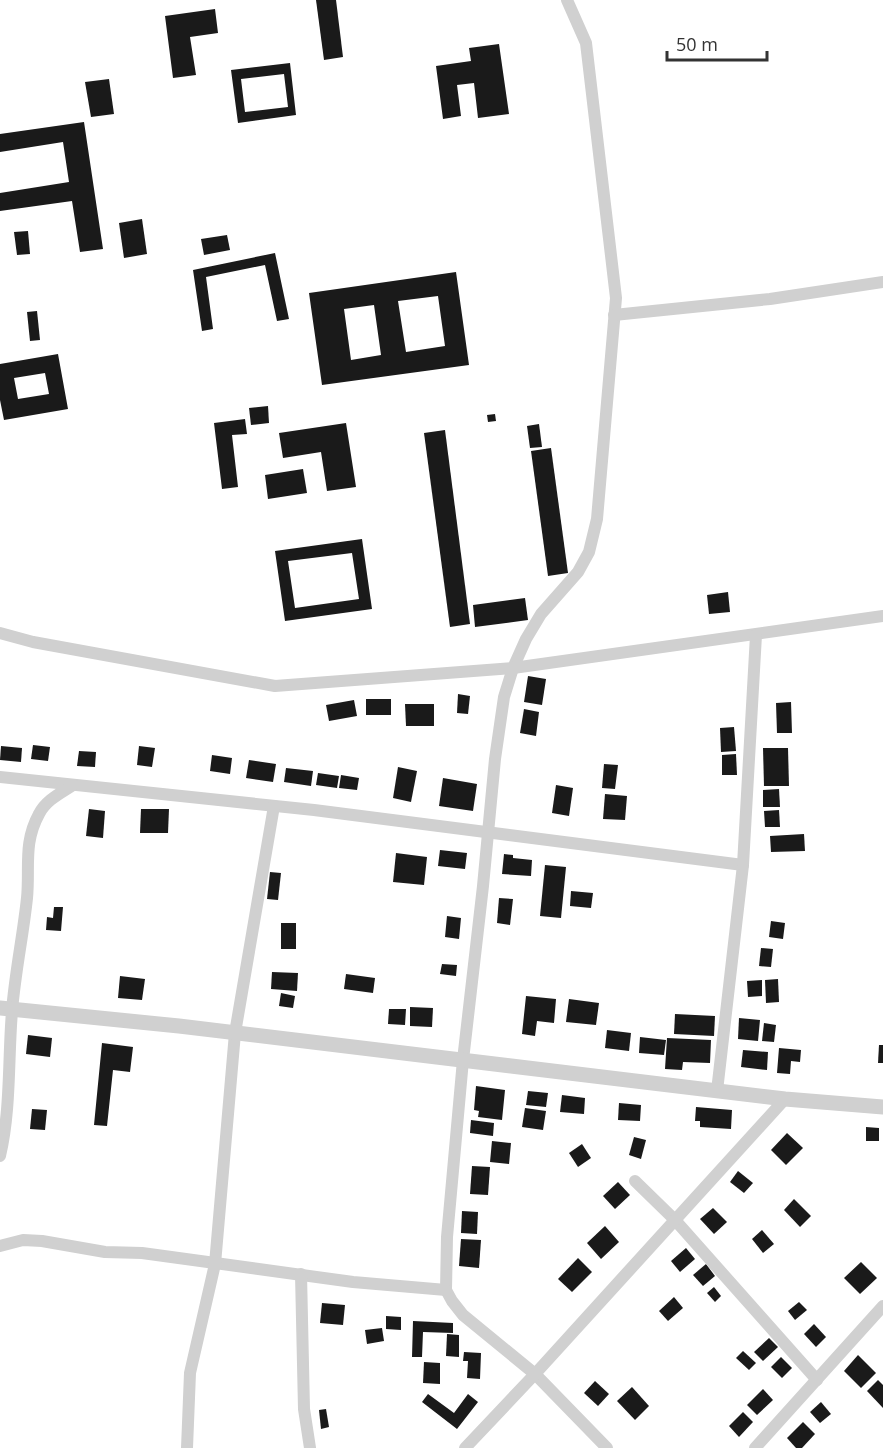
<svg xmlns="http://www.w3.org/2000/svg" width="883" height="1448" font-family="'Open Sans',sans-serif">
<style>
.building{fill:#1a1a1a;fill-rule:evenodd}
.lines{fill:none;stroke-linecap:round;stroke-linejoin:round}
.minor{stroke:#d0d0d0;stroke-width:12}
.tertiary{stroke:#d0d0d0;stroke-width:15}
</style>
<rect width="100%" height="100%" fill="#fff"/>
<!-- building -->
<g class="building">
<polygon points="316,0 336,0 343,57 324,60"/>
<polygon points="215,9 218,33 190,37 196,75 173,78 165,16"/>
<polygon points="499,44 509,114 478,118 474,83 457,85 461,116 443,119 436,66 471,61 469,48"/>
<path d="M290,63L296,115L238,123L231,70ZM284,74L288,107L245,112L241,79Z"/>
<polygon points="109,79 114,114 91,117 85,82"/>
<polygon points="84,122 103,249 80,252 72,201 0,211 0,193 69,182 63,142 0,152 0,134"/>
<polygon points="142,219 147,254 124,258 119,223"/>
<polygon points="28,231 30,254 17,255 14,232"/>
<polygon points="227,235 230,250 204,255 201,239"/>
<polygon points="275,253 289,319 277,321 265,265 206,277 213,329 202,331 193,270"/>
<path d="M456,272L469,365L322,385L309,293ZM438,296L445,346L406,352L398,301ZM374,305L381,355L351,360L344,309Z"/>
<polygon points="37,311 40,340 30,341 27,312"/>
<path d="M58,354L68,409L4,420L0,400V364ZM45,373L49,394L18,399L14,378Z"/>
<polygon points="268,406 269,423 251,425 249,408"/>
<polygon points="495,414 496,421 488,422 487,415"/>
<polygon points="245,419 247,434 232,435 238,487 222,489 214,423"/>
<polygon points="346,423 356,487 327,491 321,452 283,458 279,433"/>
<polygon points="539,424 542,447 530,448 527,426"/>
<polygon points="445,430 470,624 450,627 424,433"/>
<polygon points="551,448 568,573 548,576 531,451"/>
<polygon points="303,469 307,493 268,499 265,475"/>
<path d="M362,539L372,609L285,621L275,551ZM352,553L359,599L295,608L288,561Z"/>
<polygon points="728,592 730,612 709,614 707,595"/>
<polygon points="525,598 528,620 475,627 473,605"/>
<polygon points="528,676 546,679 542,705 524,702"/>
<polygon points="458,694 470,696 468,714 457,713"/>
<rect x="366" y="699" width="25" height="16"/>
<polygon points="354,700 357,716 329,721 326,705"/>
<polygon points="791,702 792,733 777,733 776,703"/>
<polygon points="405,704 434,704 434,726 406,726"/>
<polygon points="524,709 539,712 536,736 520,733"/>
<polygon points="734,727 736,751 721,752 720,728"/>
<polygon points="33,745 50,747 48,761 31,759"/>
<polygon points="1,746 22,748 21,762 0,760"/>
<polygon points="139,746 155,748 152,767 137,765"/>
<polygon points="763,748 788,748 789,786 764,786"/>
<polygon points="79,751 96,752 95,767 77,766"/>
<polygon points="736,754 737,775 722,775 722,755"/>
<polygon points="212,755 232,758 230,774 210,771"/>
<polygon points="249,760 276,764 273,782 246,778"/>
<polygon points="604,764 618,765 615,789 602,788"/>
<polygon points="398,767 417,771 411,802 393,798"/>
<polygon points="286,768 313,771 311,786 284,782"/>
<polygon points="318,773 339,776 337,788 316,785"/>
<polygon points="341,775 359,778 357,790 339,788"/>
<polygon points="443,778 477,784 473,811 439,806"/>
<polygon points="556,785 573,788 569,816 552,813"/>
<polygon points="779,789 780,807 763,807 763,790"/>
<polygon points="605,794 627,796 625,820 603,819"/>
<polygon points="89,809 105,811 103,838 86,836"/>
<polygon points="141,809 169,809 168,833 140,833"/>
<polygon points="779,810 780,827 765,827 764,811"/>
<polygon points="804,834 805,851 771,852 770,836"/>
<polygon points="440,850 467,853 465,869 438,866"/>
<polygon points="396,853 427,857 424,885 393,882"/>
<polygon points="504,854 513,855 513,858 532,860 531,876 502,874"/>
<polygon points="545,865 566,867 561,918 540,916"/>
<polygon points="270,872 281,873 278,900 267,899"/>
<polygon points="571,891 593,893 591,908 570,906"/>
<polygon points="499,898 513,899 510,925 497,923"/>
<polygon points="54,907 63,907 61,931 46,930 47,917 53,918"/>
<polygon points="447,916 461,918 459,939 445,937"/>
<polygon points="771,921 785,923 783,939 769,937"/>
<rect x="281" y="923" width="15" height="26"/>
<polygon points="761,948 773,949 771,967 759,966"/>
<polygon points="442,964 457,965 456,976 440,974"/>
<polygon points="272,972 298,973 297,991 271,989"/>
<polygon points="346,974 375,978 373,993 344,989"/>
<polygon points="120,976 145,979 142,1000 118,998"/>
<polygon points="778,979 779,1002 766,1003 765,980"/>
<polygon points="762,980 762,996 748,997 747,981"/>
<polygon points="281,993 295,996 293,1008 279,1006"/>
<polygon points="526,996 556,999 554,1023 537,1021 535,1036 522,1034"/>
<polygon points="569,999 599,1003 596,1025 566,1022"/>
<polygon points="410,1007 433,1008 432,1027 410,1026"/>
<polygon points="389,1009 406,1009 405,1025 388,1024"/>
<polygon points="675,1014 715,1016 714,1036 674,1034"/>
<polygon points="739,1018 760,1020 758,1041 738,1039"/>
<polygon points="764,1023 776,1025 774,1042 762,1041"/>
<polygon points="607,1030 631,1033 629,1051 605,1048"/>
<polygon points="28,1035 52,1038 50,1057 26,1054"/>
<polygon points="640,1037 666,1040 664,1055 639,1053"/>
<polygon points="667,1038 711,1040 710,1063 683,1062 682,1070 665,1069"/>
<polygon points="102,1043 133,1047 130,1072 113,1070 107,1126 94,1125"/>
<polygon points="879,1045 883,1045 883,1063 878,1063"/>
<polygon points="779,1048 801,1050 800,1062 791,1061 790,1074 777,1073"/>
<polygon points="743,1050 768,1052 767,1070 741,1067"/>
<polygon points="476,1086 505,1090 502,1120 478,1117 479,1111 474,1110"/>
<polygon points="528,1091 548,1093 546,1107 526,1105"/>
<polygon points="562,1095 585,1098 584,1114 560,1112"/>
<polygon points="619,1103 641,1105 640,1121 618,1120"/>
<polygon points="696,1107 732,1110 731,1129 700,1127 700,1121 695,1121"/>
<polygon points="525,1108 546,1111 543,1130 522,1127"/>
<polygon points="32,1109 47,1110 45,1130 30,1129"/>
<polygon points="471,1120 494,1123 493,1136 470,1133"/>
<polygon points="866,1127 879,1128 879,1141 866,1141"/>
<polygon points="787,1133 803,1148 786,1165 771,1150"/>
<polygon points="634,1137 646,1140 641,1159 629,1155"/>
<polygon points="492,1141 511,1143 509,1164 490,1162"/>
<polygon points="582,1144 591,1158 578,1167 569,1153"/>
<polygon points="472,1166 490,1167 488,1195 470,1194"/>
<polygon points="738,1171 753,1183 744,1193 730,1182"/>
<polygon points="618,1182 630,1195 615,1209 603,1196"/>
<polygon points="794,1199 811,1216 800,1227 784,1210"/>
<polygon points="713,1208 727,1222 714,1234 700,1219"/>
<polygon points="462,1211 478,1212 477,1234 461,1233"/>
<polygon points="605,1226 619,1242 601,1259 587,1243"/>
<polygon points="762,1230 774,1244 763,1253 752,1239"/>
<polygon points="461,1239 481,1240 479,1268 459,1266"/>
<polygon points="686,1248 695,1259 680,1272 671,1261"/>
<polygon points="578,1258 592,1272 572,1292 558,1279"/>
<polygon points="861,1262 877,1278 860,1294 844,1278"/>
<polygon points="706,1264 715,1276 703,1286 693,1275"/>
<polygon points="714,1287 721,1296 715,1302 707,1293"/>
<polygon points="674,1297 683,1308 668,1321 659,1311"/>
<polygon points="799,1302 807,1310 795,1320 788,1311"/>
<polygon points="322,1303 345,1305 343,1325 320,1323"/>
<polygon points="386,1316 401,1317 401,1330 386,1329"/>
<polygon points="413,1321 453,1323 453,1333 423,1332 422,1357 412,1357"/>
<polygon points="814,1324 826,1337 816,1347 804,1334"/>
<polygon points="382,1328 384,1341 367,1344 365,1330"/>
<polygon points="447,1334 459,1335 459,1357 446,1356"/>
<polygon points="769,1338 778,1347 763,1361 754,1352"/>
<polygon points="743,1351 756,1363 749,1370 736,1358"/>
<polygon points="464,1352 481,1353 480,1379 467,1378 468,1361 463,1361"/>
<polygon points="858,1355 876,1373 861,1388 844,1371"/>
<polygon points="781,1357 792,1368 782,1378 771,1367"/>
<polygon points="424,1362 440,1363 440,1384 423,1383"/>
<polygon points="878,1380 883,1385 883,1408 867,1391"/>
<polygon points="595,1381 609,1394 598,1406 584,1393"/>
<polygon points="632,1387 649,1406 635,1420 617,1401"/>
<polygon points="763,1389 773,1400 757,1415 747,1405"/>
<polygon points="428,1394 454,1413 468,1394 478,1402 457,1429 422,1402"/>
<polygon points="821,1402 831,1414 820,1423 810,1412"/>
<polygon points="326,1409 329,1427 321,1429 319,1410"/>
<polygon points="743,1412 753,1422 739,1437 729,1426"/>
<polygon points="803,1422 815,1434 802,1448 796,1448 787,1438"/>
</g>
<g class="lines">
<!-- minor -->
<g class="minor">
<polyline points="567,0 586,43 616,298 597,519 589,552 578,572 541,614 526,639 513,668 504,697 495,759 483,886 463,1060 447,1237 446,1290 452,1301 463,1315 535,1374 607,1448"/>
<polyline points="614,315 770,299 883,282"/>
<polyline points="0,633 33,642 275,686 513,668 883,616"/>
<polyline points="0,777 314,810 743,865 717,1091"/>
<polyline points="743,865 756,635"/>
<path d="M0,1156C11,1109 8,1059 12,1011C15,973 23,936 27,898C30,868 23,843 39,814C46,800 61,793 73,785"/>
<polyline points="635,1181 675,1220 817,1380"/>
<polyline points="0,1246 23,1240 42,1241 105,1252 142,1253 353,1282 446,1290"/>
<polyline points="301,1274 304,1409 310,1448"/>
<polyline points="187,1448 190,1373 215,1264 235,1033 274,806"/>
<polyline points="465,1448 535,1374 785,1099"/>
<polyline points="755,1448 883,1306"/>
</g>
<!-- tertiary -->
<polyline class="tertiary" points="0,1008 179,1026 785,1099 883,1107"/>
</g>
<!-- scale -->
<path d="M667 51v9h100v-9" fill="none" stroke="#333333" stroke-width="3"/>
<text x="676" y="51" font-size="18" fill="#333333" stroke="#ffffff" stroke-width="4.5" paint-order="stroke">50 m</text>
</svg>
